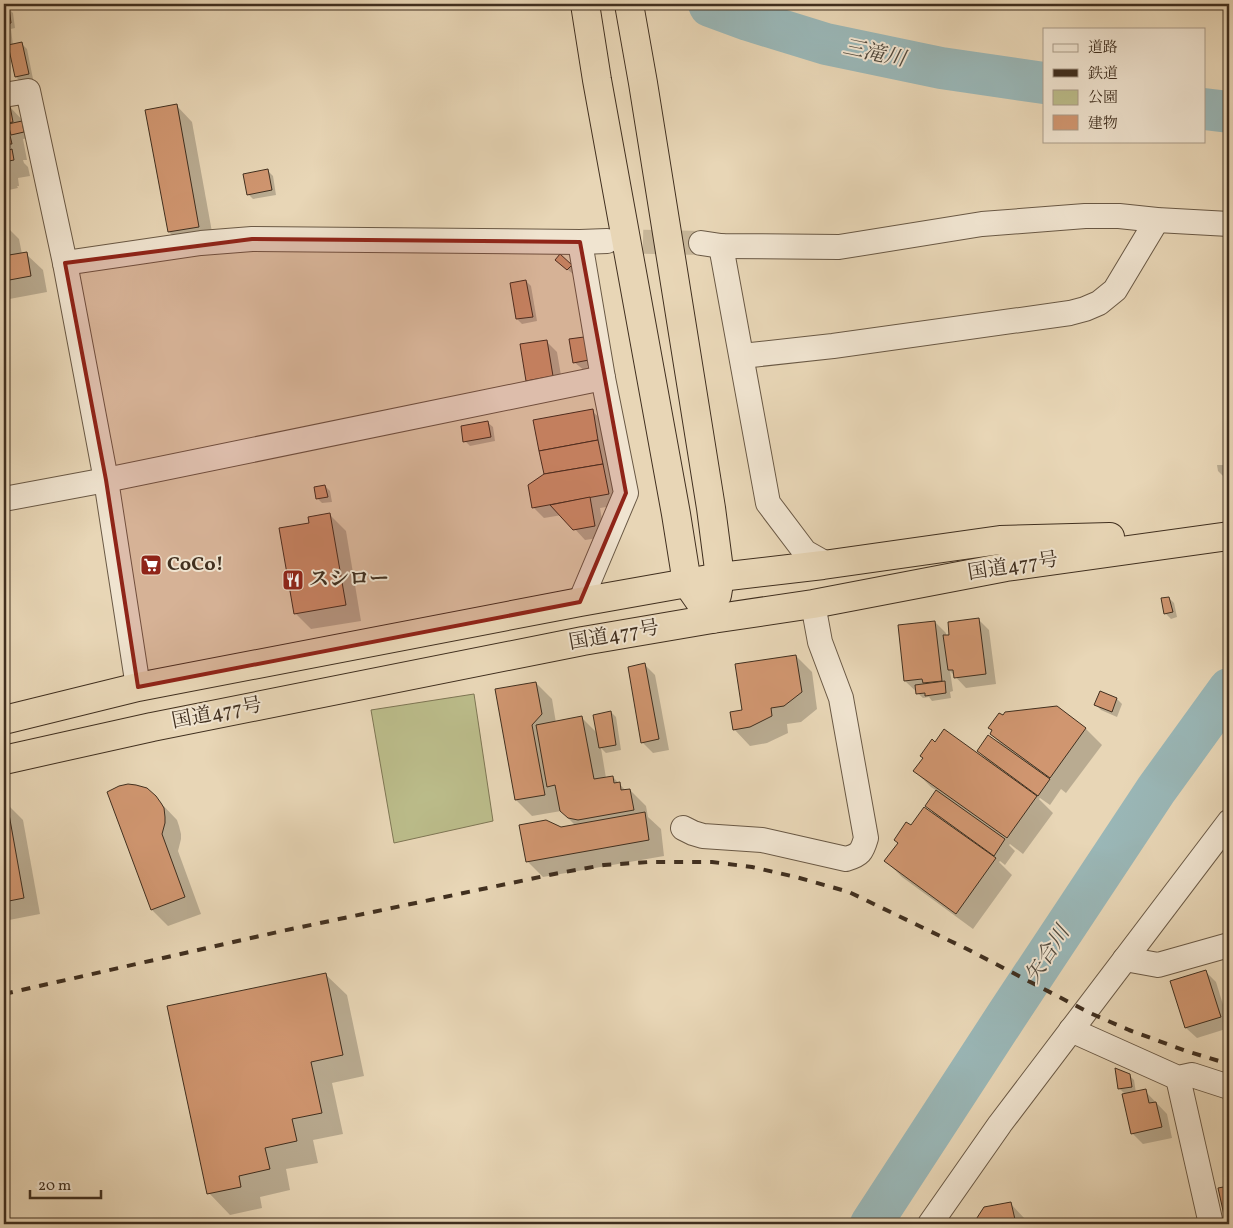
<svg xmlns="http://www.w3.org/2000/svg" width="1233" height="1228" font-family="Vollkorn,'Noto Serif JP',serif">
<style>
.green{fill:#bbbc8a;stroke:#7e7654}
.shadow{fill:#0003}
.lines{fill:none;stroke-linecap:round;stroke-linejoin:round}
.river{stroke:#9ab7b7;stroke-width:42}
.building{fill:#d09670;stroke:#402f1f}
.minor-tunnel{stroke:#c6b598;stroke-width:24;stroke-dasharray:24 12;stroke-linecap:butt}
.minor-casing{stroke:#6a5945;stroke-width:26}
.highway-casing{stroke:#402f1f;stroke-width:30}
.minor{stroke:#f0e4d0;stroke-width:24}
.highway{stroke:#e8d6b6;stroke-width:28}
.rail{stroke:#402f1f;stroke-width:4;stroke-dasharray:9 9;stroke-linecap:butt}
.marked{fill:#8f2418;fill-opacity:0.2;stroke:#8f2418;stroke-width:4;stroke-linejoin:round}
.labels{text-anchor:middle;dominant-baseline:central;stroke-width:4;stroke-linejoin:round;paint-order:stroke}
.poi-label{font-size:20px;font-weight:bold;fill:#402f1f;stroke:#f0e4d0;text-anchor:start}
.street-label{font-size:20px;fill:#402f1f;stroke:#f0e4d0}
.water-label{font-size:21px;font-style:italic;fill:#524a3d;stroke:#f0e4d0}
</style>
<rect width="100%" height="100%" fill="#e8d6b6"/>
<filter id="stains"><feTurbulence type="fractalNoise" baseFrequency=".004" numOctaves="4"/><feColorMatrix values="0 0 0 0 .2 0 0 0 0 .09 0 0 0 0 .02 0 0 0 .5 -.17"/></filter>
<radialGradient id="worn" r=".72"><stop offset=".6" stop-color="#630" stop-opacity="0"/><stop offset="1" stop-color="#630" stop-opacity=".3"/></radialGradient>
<!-- green -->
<polygon class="green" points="474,694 493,821 394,843 371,710"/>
<!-- shadow -->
<g class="shadow">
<polygon points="4,8 8,8 13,13 15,28 11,29 13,46 22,44 27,49 33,79 21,82 16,77 11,54 4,55"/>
<polygon points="176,105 192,122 214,243 185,248 169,232"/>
<polygon points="10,107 26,124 29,138 23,139 27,160 23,160 24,163 28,167 30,176 18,178 19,186 17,186 18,188 4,191 4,108"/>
<polygon points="268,171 273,176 276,195 253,199 248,194"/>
<polygon points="4,216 8,220 10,230 19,239 22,254 26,254 43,270 47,292 4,300"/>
<polygon points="562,265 571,265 576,270 573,274"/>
<polygon points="526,281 531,286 537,321 522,324 517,319"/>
<polygon points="570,340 593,365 587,366 590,369 585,371 574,362"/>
<polygon points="546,341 557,352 563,387 538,391 527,380"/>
<polygon points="592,411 603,421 619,505 600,508 605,537 585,540 562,515 544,518 533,507 545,475"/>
<polygon points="487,422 493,427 495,441 470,446 465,441"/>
<polygon points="1217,465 1223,465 1228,470 1229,475 1223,476 1218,471"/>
<polygon points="325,486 330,491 332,502 322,503 317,498"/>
<polygon points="330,515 346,531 361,621 311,629 295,613"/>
<polygon points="1169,598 1174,603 1177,617 1171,619 1166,614"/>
<polygon points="978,619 989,630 996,684 966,688 950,671 953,691 950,692 951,698 932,701 929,697 923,698 905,681 935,622 946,633 946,636 950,636"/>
<polygon points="796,656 812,672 817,709 801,722 787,724 788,733 767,743 750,746 734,729"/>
<polygon points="645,665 655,675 669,750 653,753 642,742"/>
<polygon points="536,683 552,699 556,723 582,718 598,734 611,712 616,717 621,750 606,753 601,748 606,778 613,777 626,791 630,790 646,806 648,817 661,829 664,856 543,877 527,861 561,828 576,826 561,811 532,816 516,800"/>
<polygon points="1101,693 1117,699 1122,704 1117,717 1101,710 1096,705"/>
<polygon points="1003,717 1085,728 1102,745 1066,793 1061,789 1050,805 1040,798 1039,799 1053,813 1023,854 1010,844 1009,845 1015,851 1005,865 1000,861 999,862 1012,875 973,929 902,877 886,861 911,827 933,812 926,806 937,791 931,787 915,771 985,760 986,759 978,751 1002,745 991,734"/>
<polygon points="108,792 155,797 177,820 179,826 181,834 181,839 178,851 201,914 168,926 152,910"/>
<polygon points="7,804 23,820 40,914 4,921 4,805"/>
<polygon points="1205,971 1216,982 1229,1024 1229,1028 1197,1038 1186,1028"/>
<polygon points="325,974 347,995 364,1076 332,1083 343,1134 313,1140 318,1163 286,1169 290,1190 260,1197 262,1208 230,1215 209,1193"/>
<polygon points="1129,1075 1134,1080 1136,1093 1145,1091 1167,1114 1172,1138 1143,1144 1132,1133 1126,1095 1119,1088"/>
<polygon points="1010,1203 1026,1220 1027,1224 975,1224 985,1208"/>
</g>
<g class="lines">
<!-- river -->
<g class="river">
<polyline points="709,4 710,6 748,20 826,44 941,68 1044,83"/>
<polyline points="1204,109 1229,112"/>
<polyline points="871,1224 1007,1015 1156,790 1229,689"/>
</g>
</g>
<!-- building -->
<g class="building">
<polygon points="4,7 9,7 11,23 4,25"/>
<polygon points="22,42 29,74 15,77 8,45"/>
<polygon points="177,104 199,227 168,232 145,110"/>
<polygon points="10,106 13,122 7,123 12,144 8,144 9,150 12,149 14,160 4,162 4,107"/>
<polygon points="22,121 24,132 11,135 8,124"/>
<polygon points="268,169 272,190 247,195 243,174"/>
<polygon points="4,225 9,255 27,252 31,276 4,281"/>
<polygon points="560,254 572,265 567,270 555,260"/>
<polygon points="526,280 533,317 516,319 510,283"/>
<polygon points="584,337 589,360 573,363 569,339"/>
<polygon points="547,340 553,376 526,381 520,344"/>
<polygon points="593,409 598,440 539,451 533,420"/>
<polygon points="488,421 491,437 463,442 461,426"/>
<polygon points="598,440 603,464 544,474 539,451"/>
<polygon points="603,464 609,494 532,508 528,485 544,474"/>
<polygon points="325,485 328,497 316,499 314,487"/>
<polygon points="590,497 595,526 573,530 550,505"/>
<polygon points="330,513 346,605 294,614 279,528 309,523 308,517"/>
<polygon points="1169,597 1173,612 1164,614 1161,598"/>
<polygon points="979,618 986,674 954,678 953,670 948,670 943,635 949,635 948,622"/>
<polygon points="935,621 942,681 923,683 922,679 904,681 898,625"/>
<polygon points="796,655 802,692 784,706 771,708 772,716 750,727 733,730 730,712 742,710 735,664"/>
<polygon points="645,663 659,739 641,743 628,667"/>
<polygon points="945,681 946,693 925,696 925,693 916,694 915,685"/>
<polygon points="536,682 542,714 532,725 545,795 515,800 495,689"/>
<polygon points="1100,691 1117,698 1112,712 1094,705"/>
<polygon points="1057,706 1086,728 1050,778 990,734 992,730 988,728 999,713 1003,715 1005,712"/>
<polygon points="611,711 616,745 599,748 593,715"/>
<polygon points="582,716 594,779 613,776 614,783 620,782 621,790 630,789 634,810 578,820 568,818 560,811 555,785 547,787 536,725"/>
<polygon points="944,729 1037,796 1007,838 913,771 923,758 920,756 932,739 935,742"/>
<polygon points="988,735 1050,779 1038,796 977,751"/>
<polygon points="128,784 136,785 147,788 156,796 161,803 164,808 165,817 165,823 162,834 185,897 151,910 107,792 119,786"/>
<polygon points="936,790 1005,839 994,856 925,806"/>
<polygon points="4,803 7,803 24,898 4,902"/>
<polygon points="924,807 996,858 956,914 884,861 898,843 894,840 906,822 911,825"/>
<polygon points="645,812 649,840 526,862 519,825 546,820 561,827"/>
<polygon points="1206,970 1221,1017 1185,1028 1170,981"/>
<polygon points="326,973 343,1055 311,1062 322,1113 292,1119 297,1141 265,1148 270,1169 239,1176 241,1187 207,1194 167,1006"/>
<polygon points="1115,1068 1130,1074 1132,1087 1118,1089"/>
<polygon points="1146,1089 1149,1103 1156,1102 1162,1127 1131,1134 1122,1094"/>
<polygon points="1229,1186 1229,1224 1226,1224 1218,1188"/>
<polygon points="1011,1202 1016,1224 973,1224 984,1207"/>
</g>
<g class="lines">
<!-- minor-tunnel -->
<polyline class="minor-tunnel" points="607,241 701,243"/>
<!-- minor casing -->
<g class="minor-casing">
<g id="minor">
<polyline points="4,95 28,91 65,263 106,480 138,687"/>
<polyline points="580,242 603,378 626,493 580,602"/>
<polyline points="701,243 721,246 839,247 982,224 1085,216 1119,216 1157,220 1229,224"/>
<polyline points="721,246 768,503 805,552 828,565"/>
<polyline points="65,263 201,243 252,239 580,242 607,241"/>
<polyline points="742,356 833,346 1070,313 1085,309 1099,303 1115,290 1157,220"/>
<polyline points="4,499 106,480 603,378"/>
<path d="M683,828L693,833L703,836L762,840L846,859C860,855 862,852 866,838L841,698L820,642L813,604"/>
<polyline points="1125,959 1158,965 1229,945"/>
<polyline points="1071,1030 1178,1078 1192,1075 1229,1087"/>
<polyline points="1178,1078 1211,1224"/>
<polyline points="930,1224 1000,1124 1229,822"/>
</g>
</g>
<!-- highway casing -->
<g class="highway-casing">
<g id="highway">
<polyline points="585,4 597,80 676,514 687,583 712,619"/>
<polyline points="629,4 643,83 711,508 720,577 717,595"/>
<polyline points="4,720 138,687 580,602 687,583 720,577 823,565 1000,540 1110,537"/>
<polyline points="4,760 152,727 583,641 712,619 813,604 1006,567 1229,536"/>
</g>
</g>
<!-- minor -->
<use href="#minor" class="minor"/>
<!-- highway -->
<use href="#highway" class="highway"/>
<!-- rail -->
<polyline class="rail" points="4,994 282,931 559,873 604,865 649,862 712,862 752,867 796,877 849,892 967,949 1090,1013 1129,1030 1186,1051 1229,1064"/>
</g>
<!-- marked area -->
<path class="marked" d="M252,239L580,242L626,493L580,602L138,687L106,480L65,263Z"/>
<!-- icons -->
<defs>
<g id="supermarket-square" transform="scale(1.125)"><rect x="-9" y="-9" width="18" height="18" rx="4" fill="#8f2418" stroke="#f0e4d0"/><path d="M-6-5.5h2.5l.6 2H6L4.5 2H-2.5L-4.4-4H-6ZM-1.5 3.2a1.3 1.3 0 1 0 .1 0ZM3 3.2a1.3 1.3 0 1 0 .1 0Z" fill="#fff"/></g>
<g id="restaurant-square" transform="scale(1.125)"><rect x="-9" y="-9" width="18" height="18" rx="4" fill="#8f2418" stroke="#f0e4d0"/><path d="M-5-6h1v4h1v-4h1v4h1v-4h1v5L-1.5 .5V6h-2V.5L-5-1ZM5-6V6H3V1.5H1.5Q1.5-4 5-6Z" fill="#fff"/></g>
</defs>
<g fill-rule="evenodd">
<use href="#supermarket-square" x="151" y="565"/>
<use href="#restaurant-square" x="293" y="580"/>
</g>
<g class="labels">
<!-- poi labels -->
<g class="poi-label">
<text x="167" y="565">CoCo!</text>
<text x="309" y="580">スシロー</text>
</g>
<!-- street labels -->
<g class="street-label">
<text transform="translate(1013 567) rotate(-9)">国道477号</text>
<text transform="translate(614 636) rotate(-10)">国道477号</text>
<text transform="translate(217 714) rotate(-11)">国道477号</text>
</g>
<!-- water labels -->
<g class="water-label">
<text transform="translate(874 54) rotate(12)">三滝川</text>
<text transform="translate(1048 955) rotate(-57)">矢合川</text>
</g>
</g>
<!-- margin -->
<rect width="1233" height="1228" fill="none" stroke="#e8d6b6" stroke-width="20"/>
<rect x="5" y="5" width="1223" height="1218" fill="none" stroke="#402f1f" stroke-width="2.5"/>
<rect x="10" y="10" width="1213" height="1208" fill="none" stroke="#402f1f"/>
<!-- legend -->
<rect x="1043" y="28" width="162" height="115" fill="#f0e4d0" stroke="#aa9c89"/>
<rect x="1053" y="44" width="25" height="8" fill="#f0e4d0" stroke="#aa9c89"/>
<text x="1088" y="52" font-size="15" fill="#402f1f">道路</text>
<rect x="1053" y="69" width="25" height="8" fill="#402f1f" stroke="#aa9c89"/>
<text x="1088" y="78" font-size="15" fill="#402f1f">鉄道</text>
<rect x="1053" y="90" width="25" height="15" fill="#bbbc8a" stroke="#aa9c89"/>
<text x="1088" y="102" font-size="15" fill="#402f1f">公園</text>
<rect x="1053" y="115" width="25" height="15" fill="#d09670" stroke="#aa9c89"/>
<text x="1088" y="128" font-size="15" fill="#402f1f">建物</text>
<!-- scale -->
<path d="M30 1190v8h71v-8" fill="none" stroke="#402f1f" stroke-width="2.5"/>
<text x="38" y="1190" font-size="15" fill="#402f1f" stroke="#f0e4d0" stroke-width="4" paint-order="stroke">20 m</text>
<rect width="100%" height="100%" filter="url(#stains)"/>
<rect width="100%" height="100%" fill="url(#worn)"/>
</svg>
